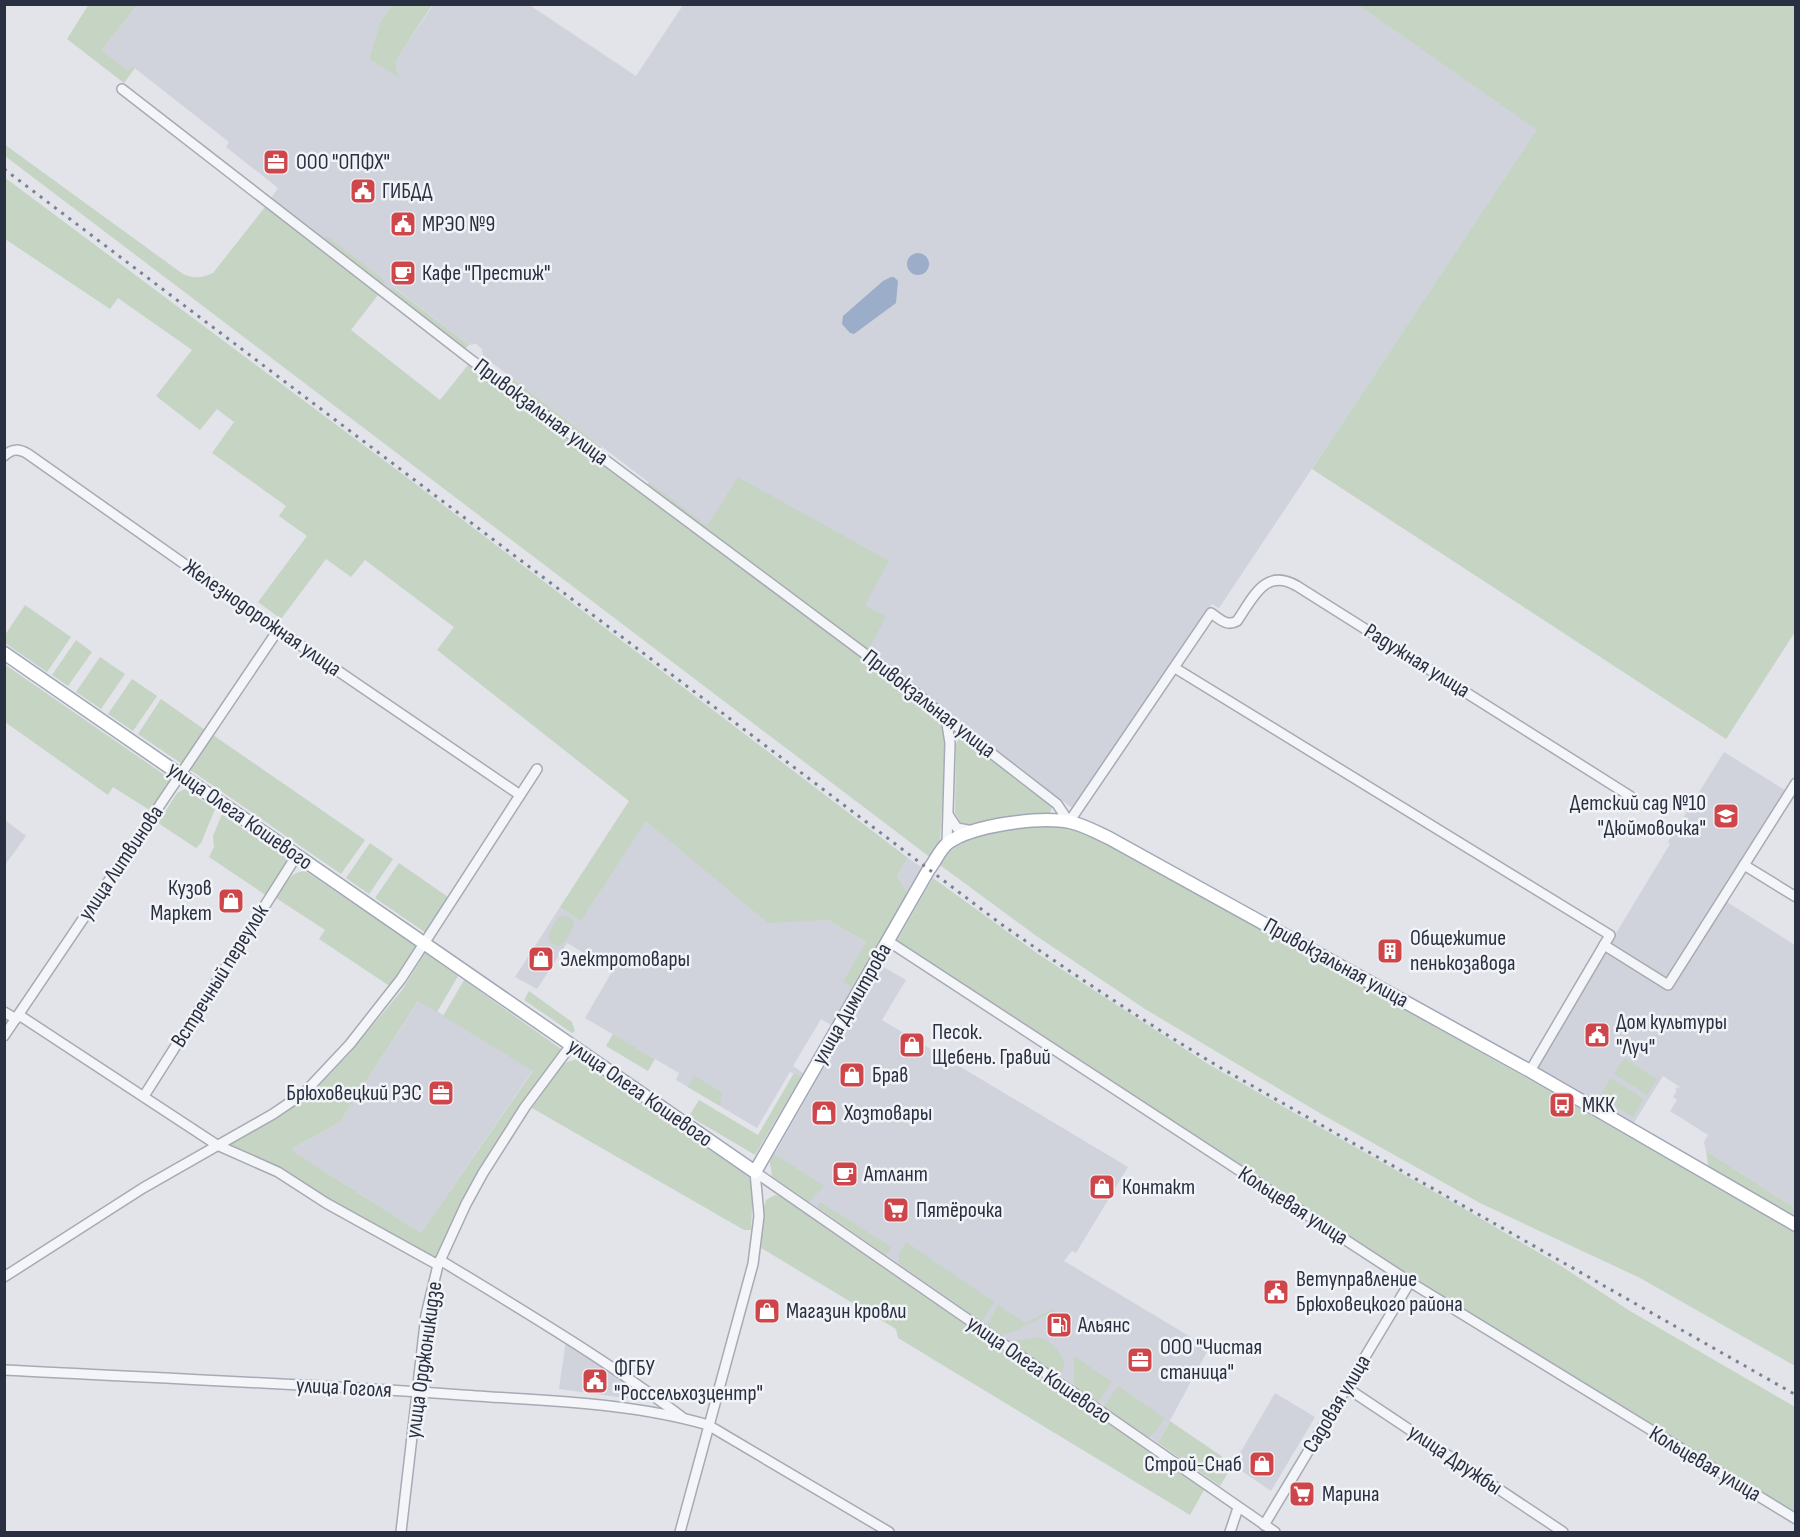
<svg xmlns="http://www.w3.org/2000/svg" width="1800" height="1537" font-family="'Sofia Sans Condensed',sans-serif">
<style>
.built{fill:#d0d3dc}
.green{fill:#c5d4c3}
.water{fill:#9cadca}
.lines{fill:none;stroke-linecap:round;stroke-linejoin:round}
.minor-casing{stroke:#a7aab4;stroke-width:12}
.major-casing{stroke:#a1a7b6;stroke-width:15}
.minor{stroke:#f4f5f8;stroke-width:9}
.major{stroke:#fff;stroke-width:12}
.rail{stroke:#7b8194;stroke-width:3;stroke-dasharray:3 6;stroke-linecap:butt}
.labels{text-anchor:middle;dominant-baseline:central;stroke-width:5;stroke-linejoin:round;paint-order:stroke}
.poi-label{font-size:22px;fill:#293042;stroke:#f1f3f7;text-anchor:start}
.street-label{font-size:22px;fill:#293042;stroke:#f1f3f7}
</style>
<rect width="100%" height="100%" fill="#e2e4ea"/>
<!-- built -->
<g class="built">
<polygon points="528,4 636,76 683,5 1358,5 1538,130 1219,608 1212,604 1072,808 945,712 868,650 704,529 706,526 483,356 482,349 476,344 469,345 394,287 389,292 271,198 278,188 226,147 229,142 132,66 128,71 102,50 137,5 393,5 380,22 369,59 398,77 396,69 397,59 433,5"/>
<polygon points="1724,752 1785,790 1719,897 1795,945 1795,1208 1706,1151 1704,1142 1708,1135 1670,1111 1677,1100 1673,1097 1677,1091 1675,1090 1677,1087 1683,1089 1663,1076 1632,1126 1534,1069 1670,844 1668,842"/>
<polygon points="5,820 26,836 5,865"/>
<polygon points="646,820 768,922 828,920 876,948 831,1025 821,1019 793,1066 803,1073 801,1077 790,1072 757,1128 676,1080 679,1073 585,1018 613,970 567,943 537,989 515,977 560,907 581,921"/>
<polygon points="908,858 923,868 908,894 897,875"/>
<polygon points="882,966 906,980 882,1020 1128,1167 1076,1253 1072,1251 1064,1261 1209,1348 1158,1443 772,1176 770,1162"/>
<polygon points="419,1000 533,1070 421,1233 294,1152 293,1148 340,1122"/>
<polygon points="566,1340 640,1388 639,1400 559,1389"/>
<polygon points="1275,1393 1315,1417 1271,1491 1233,1465"/>
</g>
<!-- green -->
<g class="green">
<polygon points="89,4 137,5 102,50 128,71 132,66 135,68 124,83 67,39"/>
<polygon points="393,5 432,5 397,59 396,69 399,78 369,59 380,22"/>
<polygon points="1358,5 1795,5 1795,632 1726,739 1312,469 1537,130"/>
<path d="M4,144L183,274C194,279 202,278 213,273L265,207L378,295L351,330L440,400L468,365L872,666L937,719L942,725L946,739L940,842L931,858L5,156Z"/>
<polygon points="4,177 409,479 908,858 897,875 908,894 853,988 843,982 866,942 828,920 768,923 646,821 581,921 560,907 629,801 437,650 454,627 365,560 351,577 326,559 281,619 258,602 307,536 279,516 286,506 212,453 234,422 217,409 200,430 156,396 192,350 118,298 110,309 5,239"/>
<polygon points="327,236 385,281 382,285 324,240"/>
<polygon points="393,287 469,345 464,350 389,292"/>
<polygon points="508,375 602,447 599,449 506,379"/>
<polygon points="738,477 889,561 865,605 886,617 868,650 647,485 649,482 707,526"/>
<polygon points="25,605 71,637 47,672 5,643 5,635"/>
<polygon points="76,640 92,652 68,686 52,675"/>
<polygon points="100,657 125,674 101,709 76,692"/>
<polygon points="4,664 172,780 151,811 113,787 108,795 5,722"/>
<polygon points="132,679 157,696 133,731 108,714"/>
<polygon points="161,699 205,730 182,764 138,734"/>
<polygon points="213,735 365,840 341,874 189,769"/>
<polygon points="961,738 969,741 1050,804 1052,807 1050,813 971,827 960,822 955,813 956,745 958,740"/>
<polygon points="185,789 215,809 201,843 196,848 158,823 177,793"/>
<polygon points="222,814 286,858 287,864 267,896 209,857 214,847 213,836"/>
<path d="M1043,825L1068,827L1087,833L1527,1078L1795,1233V1366L1640,1278L1480,1203L1323,1115L1145,1009L1035,935L940,865C944,860 947,854 952,850C974,832 1016,828 1043,825Z"/>
<polygon points="370,843 393,859 369,894 346,878"/>
<polygon points="399,863 448,897 426,933 375,898"/>
<path d="M305,871L418,947L391,987L319,939L325,930L276,898C284,886 289,872 305,871Z"/>
<polygon points="933,878 1041,956 1208,1064 1463,1208 1558,1264 1630,1311 1795,1407 1795,1516 1412,1279 896,942"/>
<path d="M567,916L575,922C571,931 567,940 560,946C539,945 552,926 559,917Z"/>
<polygon points="425,953 458,976 437,1012 418,1001 340,1122 293,1148 294,1152 421,1233 533,1071 443,1016 464,980 561,1049 438,1255 434,1257 231,1148 229,1144 302,1101 314,1091 349,1054 402,990"/>
<polygon points="529,991 572,1022 575,1031 572,1033 524,1000"/>
<polygon points="613,1034 655,1059 648,1071 606,1046"/>
<polygon points="1624,1058 1657,1079 1647,1095 1614,1074"/>
<polygon points="577,1059 748,1176 753,1186 751,1230 744,1230 532,1108 564,1063"/>
<polygon points="794,1073 801,1077 755,1155 689,1116 699,1100 758,1135"/>
<polygon points="694,1076 722,1092 720,1106 688,1087"/>
<polygon points="1611,1078 1644,1099 1633,1117 1600,1096"/>
<polygon points="1706,1151 1795,1208 1795,1221 1709,1171"/>
<polygon points="774,1154 824,1186 809,1202 772,1176 770,1162"/>
<polygon points="775,1195 779,1196 1204,1490 1190,1515 898,1338 896,1329 761,1248 764,1206 766,1200"/>
<polygon points="820,1202 891,1247 886,1255 817,1207"/>
<polygon points="906,1242 994,1302 982,1322 899,1264 899,1255"/>
<polygon points="998,1305 1025,1323 1052,1309 1055,1311 1017,1330 1001,1335 987,1325"/>
<path d="M1038,1337C1052,1339 1075,1365 1058,1375L1013,1344L1014,1341Z"/>
<polygon points="1074,1356 1112,1382 1098,1402 1074,1386"/>
<polygon points="1118,1386 1165,1418 1154,1433 1148,1437 1104,1407"/>
<polygon points="1170,1421 1233,1464 1220,1486 1158,1443"/>
</g>
<!-- water -->
<g class="water">
<circle cx="918" cy="264" r="11"/>
<polygon points="891,277 894,277 898,281 896,303 854,334 850,333 842,324 843,316 883,281"/>
</g>
<g class="lines">
<!-- minor casing -->
<g class="minor-casing">
<g id="minor">
<path d="M122,89L470,359L900,680L946,718L1057,804L1069,822L1211,613C1220,619 1227,627 1237,621C1253,598 1265,567 1297,586L1630,796"/>
<path d="M4,456C13,448 19,449 28,454L278,630L520,795"/>
<polyline points="1175,668 1610,935 1530,1071"/>
<polyline points="946,718 950,743 947,844"/>
<polyline points="949,816 957,828 973,831"/>
<polyline points="1744,865 1796,897"/>
<polyline points="888,941 1410,1282 1796,1519"/>
<polyline points="1604,945 1668,985 1796,783"/>
<polyline points="4,1012 16,1019"/>
<polyline points="19,1015 217,1145 278,1172 326,1203 438,1265"/>
<polyline points="4,1036 278,630"/>
<polyline points="144,1096 297,855"/>
<polyline points="755,1172 1275,1532"/>
<path d="M440,1260C522,1310 605,1359 682,1417"/>
<polyline points="4,1277 143,1188 273,1114 304,1093 350,1044 401,979 537,769"/>
<path d="M4,1370C157,1378 309,1384 462,1395C544,1401 629,1402 708,1425L889,1532"/>
<polyline points="1347,1388 1563,1532"/>
<polyline points="1264,1525 1410,1282"/>
<polyline points="401,1532 426,1315 438,1265 466,1204 483,1173 525,1107 571,1045"/>
<polyline points="680,1532 753,1264 759,1216 755,1172"/>
<polyline points="1230,1532 1238,1508"/>
</g>
</g>
<!-- major casing -->
<g class="major-casing">
<path id="major" d="M4,653L755,1172L929,869C935,862 940,849 948,843C972,825 1041,816 1070,822C1084,825 1096,832 1109,838L1530,1071L1796,1225"/>
</g>
<!-- minor -->
<use href="#minor" class="minor"/>
<!-- major -->
<use href="#major" class="major"/>
<!-- rail -->
<path class="rail" d="M4,169L1001,924C1073,974 1146,1023 1221,1068L1796,1395"/>
</g>
<!-- icons -->
<defs>
<g id="office-square" transform="scale(1.35)"><rect x="-9" y="-9" width="18" height="18" rx="4" fill="#cf464a" stroke="#f1f3f7"/><path d="M-6-3h4V-5.5h4V-3h4V5H-6ZM-1-4.5V-3h2v-1.5ZM-6 0V1H6V0Z" fill="#fff"/></g>
<g id="civic-square" transform="scale(1.35)"><rect x="-9" y="-9" width="18" height="18" rx="4" fill="#cf464a" stroke="#f1f3f7"/><path d="M-.6-6.5H3V-4.5H.6V-3L4-1V1h2V6H-6V1h2V-1L-.6-3ZM-1.2 2.5V6h2.4V2.5Z" fill="#fff"/></g>
<g id="cafe-square" transform="scale(1.35)"><rect x="-9" y="-9" width="18" height="18" rx="4" fill="#cf464a" stroke="#f1f3f7"/><path d="M-5.5-4.5H6V0H3Q3 3.5 0 3.5H-2.5Q-5.5 3.5-5.5 0ZM3-3.2v2h1.7v-2ZM-6 4.5H4V6H-6Z" fill="#fff"/></g>
<g id="school-square" transform="scale(1.35)"><rect x="-9" y="-9" width="18" height="18" rx="4" fill="#cf464a" stroke="#f1f3f7"/><path d="M0-5L7-2L0 1L-7-2ZM-4 1L0 2.5L4 1V4Q0 6-4 4Z" fill="#fff"/></g>
<g id="shop-square" transform="scale(1.35)"><rect x="-9" y="-9" width="18" height="18" rx="4" fill="#cf464a" stroke="#f1f3f7"/><path d="M-5-2.5h2.3a2.7 3.5 0 0 1 5.4 0H5L5.5 6h-11ZM-1.5-2.5h3a1.5 2.3 0 0 0-3 0Z" fill="#fff"/></g>
<g id="building-square" transform="scale(1.35)"><rect x="-9" y="-9" width="18" height="18" rx="4" fill="#cf464a" stroke="#f1f3f7"/><path d="M-4-6H4V6H1V3H-1V6H-4ZM-2.5-4.3h1.7v1.8h-1.7ZM.8-4.3h1.7v1.8H.8ZM-2.5-1h1.7V.8h-1.7ZM.8-1h1.7V.8H.8Z" fill="#fff"/></g>
<g id="bus-square" transform="scale(1.35)"><rect x="-9" y="-9" width="18" height="18" rx="4" fill="#cf464a" stroke="#f1f3f7"/><path d="M-5-6H5V4H4V6H2V4H-2V6H-4V4H-5ZM-3.5-4V0h7V-4ZM-3.5 1.2v1.5H-2V1.2ZM2 1.2v1.5H3.5V1.2Z" fill="#fff"/></g>
<g id="supermarket-square" transform="scale(1.35)"><rect x="-9" y="-9" width="18" height="18" rx="4" fill="#cf464a" stroke="#f1f3f7"/><path d="M-6-5.5h2.5l.6 2H6L4.5 2H-2.5L-4.4-4H-6ZM-1.5 3.2a1.3 1.3 0 1 0 .1 0ZM3 3.2a1.3 1.3 0 1 0 .1 0Z" fill="#fff"/></g>
<g id="fuel-square" transform="scale(1.35)"><rect x="-9" y="-9" width="18" height="18" rx="4" fill="#cf464a" stroke="#f1f3f7"/><path d="M-5.5-6h7V0h2V4h1.3V-2.5L3-4.5l.8-.8L6-3V5H2.5V1h-1V6h-7ZM-4.2-4.7v3.2H.2V-4.7Z" fill="#fff"/></g>
</defs>
<g fill-rule="evenodd">
<use href="#office-square" x="276" y="162"/>
<use href="#civic-square" x="363" y="191"/>
<use href="#civic-square" x="403" y="224"/>
<use href="#cafe-square" x="403" y="273"/>
<use href="#school-square" x="1726" y="816"/>
<use href="#shop-square" x="231" y="901"/>
<use href="#building-square" x="1390" y="951"/>
<use href="#shop-square" x="541" y="959"/>
<use href="#civic-square" x="1597" y="1035"/>
<use href="#shop-square" x="912" y="1045"/>
<use href="#shop-square" x="852" y="1075"/>
<use href="#office-square" x="441" y="1093"/>
<use href="#bus-square" x="1562" y="1105"/>
<use href="#shop-square" x="824" y="1113"/>
<use href="#cafe-square" x="845" y="1174"/>
<use href="#shop-square" x="1102" y="1187"/>
<use href="#supermarket-square" x="896" y="1210"/>
<use href="#civic-square" x="1276" y="1292"/>
<use href="#shop-square" x="767" y="1311"/>
<use href="#fuel-square" x="1059" y="1325"/>
<use href="#office-square" x="1140" y="1360"/>
<use href="#civic-square" x="595" y="1381"/>
<use href="#shop-square" x="1262" y="1464"/>
<use href="#supermarket-square" x="1302" y="1494"/>
</g>
<g class="labels">
<!-- poi labels -->
<g class="poi-label">
<text x="296" y="162">ООО "ОПФХ"</text>
<text x="382" y="191">ГИБДД</text>
<text x="422" y="224">МРЭО №9</text>
<text x="422" y="273">Кафе "Престиж"</text>
<text x="1706" y="803" text-anchor="end">Детский сад №10<tspan x="1706" dy="25">"Дюймовочка"</tspan></text>
<text x="212" y="888" text-anchor="end">Кузов<tspan x="212" dy="25">Маркет</tspan></text>
<text x="1410" y="938">Общежитие<tspan x="1410" dy="25">пенькозавода</tspan></text>
<text x="560" y="959">Электротовары</text>
<text x="1616" y="1022">Дом культуры<tspan x="1616" dy="25">"Луч"</tspan></text>
<text x="932" y="1032">Песок.<tspan x="932" dy="25">Щебень. Гравий</tspan></text>
<text x="872" y="1075">Брав</text>
<text x="422" y="1093" text-anchor="end">Брюховецкий РЭС</text>
<text x="1582" y="1105">МКК</text>
<text x="844" y="1113">Хозтовары</text>
<text x="864" y="1174">Атлант</text>
<text x="1122" y="1187">Контакт</text>
<text x="916" y="1210">Пятёрочка</text>
<text x="1296" y="1279">Ветуправление<tspan x="1296" dy="25">Брюховецкого района</tspan></text>
<text x="786" y="1311">Магазин кровли</text>
<text x="1078" y="1325">Альянс</text>
<text x="1160" y="1347">ООО "Чистая<tspan x="1160" dy="25">станица"</tspan></text>
<text x="614" y="1368">ФГБУ<tspan x="614" dy="25">"Россельхозцентр"</tspan></text>
<text x="1242" y="1464" text-anchor="end">Строй-Снаб</text>
<text x="1322" y="1494">Марина</text>
</g>
<!-- street labels -->
<g class="street-label">
<text transform="translate(541 412) rotate(37)">Привокзальная улица</text>
<text transform="translate(262 618) rotate(35)">Железнодорожная улица</text>
<text transform="translate(1417 661) rotate(32)">Радужная улица</text>
<text transform="translate(929 704) rotate(38)">Привокзальная улица</text>
<text transform="translate(240 816) rotate(35)">улица Олега Кошевого</text>
<text transform="translate(121 863) rotate(-56)">улица Литвинова</text>
<text transform="translate(1336 963) rotate(29)">Привокзальная улица</text>
<text transform="translate(220 976) rotate(-58)">Встречный переулок</text>
<text transform="translate(852 1004) rotate(-60)">улица Димитрова</text>
<text transform="translate(640 1093) rotate(35)">улица Олега Кошевого</text>
<text transform="translate(1293 1206) rotate(33)">Кольцевая улица</text>
<text transform="translate(424 1360) rotate(-82)">улица Орджоникидзе</text>
<text transform="translate(1039 1370) rotate(35)">улица Олега Кошевого</text>
<text transform="translate(344 1388) rotate(3)">улица Гоголя</text>
<text transform="translate(1337 1404) rotate(-59)">Садовая улица</text>
<text transform="translate(1455 1460) rotate(34)">улица Дружбы</text>
<text transform="translate(1705 1464) rotate(31)">Кольцевая улица</text>
</g>
</g>
<!-- border -->
<rect width="1800" height="1537" fill="none" stroke="#293042" stroke-width="12"/>
</svg>
